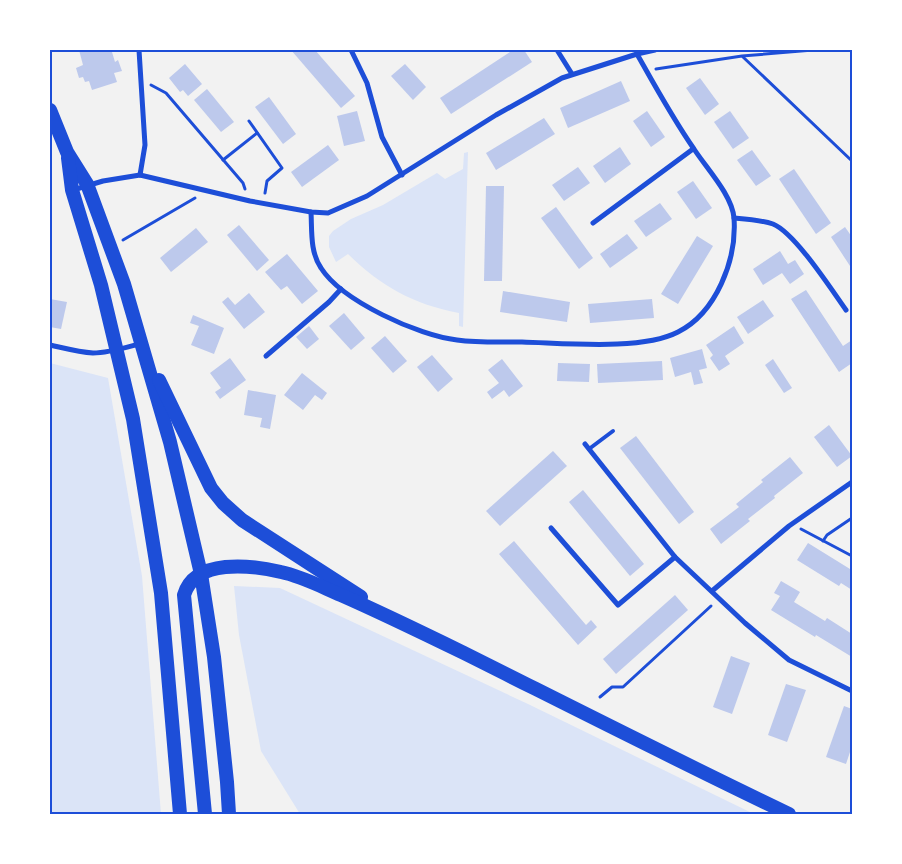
<svg xmlns="http://www.w3.org/2000/svg" width="902" height="864" font-family="Raleway,sans-serif">
<style>
.green{fill:#dbe4f7}
.building{fill:#bdc9ec}
.lines{fill:none;stroke-linecap:round;stroke-linejoin:round}
.path{stroke:#1d4ed8;stroke-width:3}
.service{stroke:#1d4ed8;stroke-width:4}
.minor{stroke:#1d4ed8;stroke-width:5}
.trunk{stroke:#1d4ed8;stroke-width:14}
.neatline{fill:none;stroke:#1d4ed8;stroke-width:2}
</style>
<rect width="100%" height="100%" fill="#f2f2f2"/>
<!-- green -->
<g class="green">
<path d="M468,152L463,327L459,326V313C413,304 382,287 348,254L336,262L329,247V236L333,231L351,219L383,205L437,173L445,179L463,169L464,153Z"/>
<polygon points="50,363 108,378 142,576 161,814 50,814"/>
<polygon points="234,586 280,588 528,704 754,814 300,814 261,751 239,635"/>
</g>
<!-- building -->
<g class="building">
<polygon points="79,50 115,50 112,52 115,62 118,60 122,71 114,73 117,82 92,90 89,81 85,82 83,77 79,78 76,68 83,65"/>
<polygon points="291,50 315,50 355,96 341,108"/>
<polygon points="513,50 524,50 532,62 451,114 440,98"/>
<polygon points="185,64 202,84 188,96 183,90 180,92 169,78"/>
<polygon points="405,64 426,87 413,100 391,76"/>
<polygon points="700,78 719,104 705,115 686,88"/>
<polygon points="621,81 630,101 568,128 560,108"/>
<polygon points="207,89 234,122 221,132 194,100"/>
<polygon points="269,97 296,134 283,144 255,107"/>
<polygon points="357,111 365,141 344,146 337,116"/>
<polygon points="647,111 665,137 651,147 633,121"/>
<polygon points="730,111 749,138 733,149 714,122"/>
<polygon points="544,118 555,134 496,170 486,153"/>
<polygon points="328,145 339,160 302,187 291,172"/>
<polygon points="620,147 631,164 605,183 593,166"/>
<polygon points="752,150 771,176 756,186 737,160"/>
<polygon points="578,167 590,183 564,201 552,185"/>
<polygon points="794,169 831,223 816,234 779,179"/>
<polygon points="693,181 712,208 696,219 677,192"/>
<polygon points="486,186 504,186 502,281 484,281"/>
<polygon points="660,203 672,219 646,237 634,221"/>
<polygon points="556,207 593,258 579,269 541,218"/>
<polygon points="239,225 269,260 257,271 227,235"/>
<polygon points="845,227 852,237 852,269 831,237"/>
<polygon points="196,228 208,242 171,272 160,258"/>
<polygon points="627,234 638,248 610,268 600,254"/>
<polygon points="697,236 713,246 678,304 661,294"/>
<polygon points="780,251 788,264 795,260 804,274 790,284 782,273 763,285 753,269"/>
<polygon points="287,254 318,291 302,304 287,286 281,290 265,272"/>
<polygon points="806,290 843,346 852,340 852,363 839,372 791,299"/>
<polygon points="503,291 570,302 567,322 500,312"/>
<polygon points="249,293 265,312 244,329 222,302 228,297 235,305"/>
<polygon points="50,299 67,302 61,329 50,327"/>
<polygon points="652,299 654,318 590,323 588,304"/>
<polygon points="763,300 774,316 748,334 737,317"/>
<polygon points="344,313 365,338 351,350 329,326"/>
<polygon points="193,315 224,328 214,354 191,345 199,326 190,323"/>
<polygon points="309,326 319,339 307,349 296,337"/>
<polygon points="734,326 744,343 725,356 730,364 719,371 710,358 713,355 706,345"/>
<polygon points="385,336 407,361 393,373 371,348"/>
<polygon points="702,349 707,368 699,370 703,383 694,385 691,372 675,377 670,358"/>
<polygon points="432,355 453,379 438,392 417,367"/>
<polygon points="230,358 246,380 220,399 215,392 221,388 210,373"/>
<polygon points="502,359 523,386 509,397 504,390 492,399 487,392 499,383 488,370"/>
<polygon points="773,359 792,388 784,393 765,365"/>
<polygon points="662,361 663,380 598,383 597,364"/>
<polygon points="558,363 590,364 589,382 557,381"/>
<polygon points="302,373 327,393 322,400 315,395 303,410 284,395"/>
<polygon points="248,390 276,395 270,429 260,427 262,418 244,415"/>
<polygon points="829,425 852,456 837,467 814,437"/>
<polygon points="636,436 694,512 679,524 620,448"/>
<polygon points="553,451 567,466 500,526 486,511"/>
<polygon points="790,457 803,473 774,496 775,498 748,519 750,521 721,544 710,529 739,507 736,504 763,482 761,480"/>
<polygon points="583,490 644,564 630,576 569,502"/>
<polygon points="514,541 586,625 591,620 597,627 578,645 499,554"/>
<polygon points="808,543 850,569 852,565 852,590 841,583 839,586 797,560"/>
<polygon points="781,581 800,592 794,602 825,621 827,618 852,634 852,657 816,635 815,637 771,610 780,596 774,593"/>
<polygon points="675,595 688,610 616,674 603,659"/>
<polygon points="731,656 750,663 732,714 713,707"/>
<polygon points="786,684 806,690 787,742 768,735"/>
<polygon points="844,706 852,709 852,746 846,764 826,757"/>
</g>
<g class="lines">
<!-- path -->
<g class="path">
<polyline points="743,57 852,161"/>
<polyline points="656,69 742,56 813,50"/>
<polyline points="151,85 166,93 243,183 245,189"/>
<polyline points="249,121 282,168 267,181 265,193"/>
<polyline points="223,160 257,133"/>
<polyline points="123,240 195,198"/>
<polyline points="801,529 852,556"/>
<polyline points="823,541 827,535 852,518"/>
<polyline points="600,697 612,687 623,687 711,606"/>
</g>
<!-- service -->
<polyline class="service" points="589,449 613,431"/>
<!-- minor -->
<g class="minor">
<polyline points="139,50 145,145 140,175"/>
<polyline points="351,50 367,83 382,137 402,175"/>
<polyline points="557,50 572,74"/>
<polyline points="73,190 103,181 140,175 250,201 311,212 328,213 367,196 496,115 562,78 637,54 655,50"/>
<path d="M311,212C312,231 310,252 321,268C342,301 419,336 457,340C478,343 501,342 522,342C564,343 641,351 678,332C716,313 737,260 734,218C732,195 707,169 694,149C673,119 655,86 637,54"/>
<path d="M734,218C746,219 761,220 773,224C795,233 831,289 846,310"/>
<polyline points="593,223 693,149"/>
<path d="M50,345C64,348 78,352 93,353C108,353 124,348 139,344"/>
<polyline points="266,356 329,302 341,289"/>
<polyline points="585,444 675,557 745,623 789,660 852,691"/>
<polyline points="551,528 618,605 675,557"/>
<polyline points="712,591 789,526 852,482"/>
</g>
<!-- trunk -->
<g class="trunk">
<polyline points="50,110 67,152 87,184 124,284 170,442 201,574 214,657 227,782 229,814"/>
<polyline points="68,158 72,190 101,285 133,419 161,593 180,814"/>
<polyline points="159,380 211,488 223,503 242,520 361,597"/>
<path d="M205,814L184,595C195,558 251,565 281,572C301,576 322,587 341,595C382,613 423,633 464,653C572,707 680,762 789,814"/>
</g>
</g>
<!-- border -->
<rect width="902" height="864" fill="none" stroke="#ffffff" stroke-width="102"/>
<rect x="51" y="51" width="800" height="762" class="neatline"/>
</svg>
